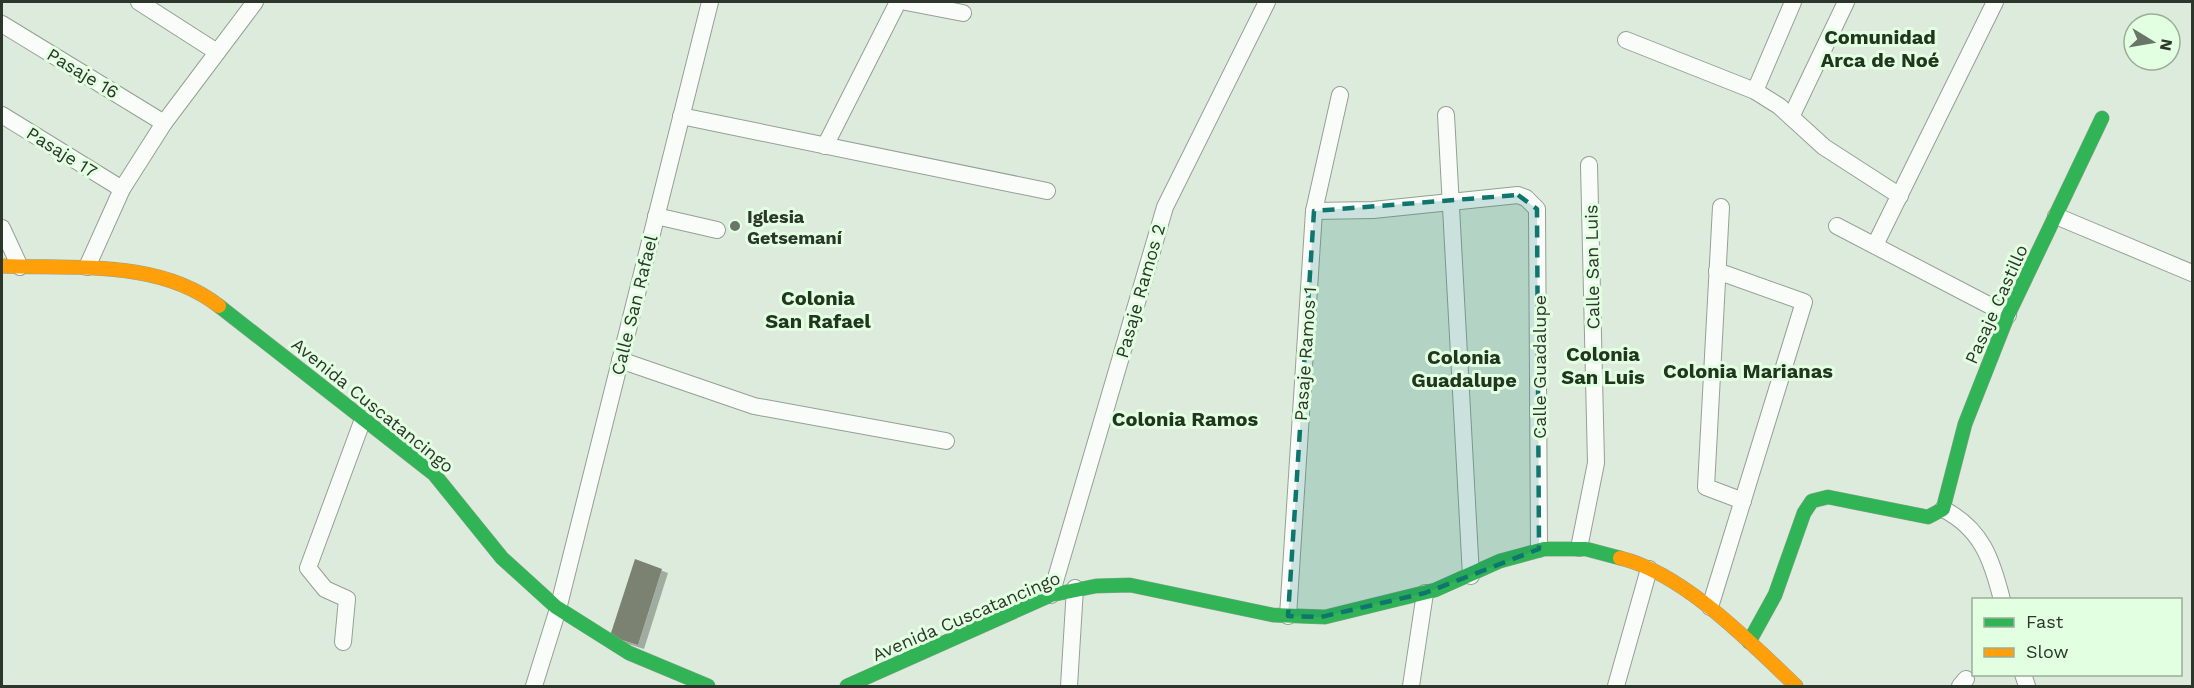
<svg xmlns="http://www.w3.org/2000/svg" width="2194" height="688" font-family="'Work Sans',sans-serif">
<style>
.building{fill:#7b8271;filter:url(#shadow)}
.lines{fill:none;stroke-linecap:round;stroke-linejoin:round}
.street-casing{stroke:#94a094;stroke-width:18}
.fast-casing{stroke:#94a094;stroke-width:15}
.slow-casing{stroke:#94a094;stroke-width:15}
.street{stroke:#fafcfa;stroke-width:16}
.fast{stroke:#30b455;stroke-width:14}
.slow{stroke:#ff9f0a;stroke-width:14}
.marked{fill:#0f766e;fill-opacity:0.2;stroke:#0f766e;stroke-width:4.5;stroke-dasharray:12 8;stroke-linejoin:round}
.poi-dot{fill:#6a7569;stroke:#e3ffe1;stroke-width:2}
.labels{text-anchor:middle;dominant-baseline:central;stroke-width:6;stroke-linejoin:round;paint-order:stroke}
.street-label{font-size:18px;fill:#2c362b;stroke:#e3ffe1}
.poi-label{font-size:18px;font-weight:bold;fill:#2c362b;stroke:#e3ffe1;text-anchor:start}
.neighbourhood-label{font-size:20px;font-weight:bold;fill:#21361f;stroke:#e3ffe1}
</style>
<defs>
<filter id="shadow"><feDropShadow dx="6" dy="4" stdDeviation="0" flood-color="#0004"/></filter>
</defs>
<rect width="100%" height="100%" fill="#dcebdb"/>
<!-- building -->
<polygon class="building" points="635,559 662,569 638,645 610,636"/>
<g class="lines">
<!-- street casing -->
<g class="street-casing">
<g id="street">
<polyline points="139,2 217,52"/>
<polyline points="906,2 963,13"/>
<polyline points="2,24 164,123"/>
<polyline points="1626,40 1755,91 1779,106 1824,147 1900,196"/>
<polyline points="1755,91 1793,2"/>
<polyline points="2,115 122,189"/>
<polyline points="1446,115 1471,576"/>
<polyline points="681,116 1047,191"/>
<polyline points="1791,117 1846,2"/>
<polyline points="825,146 898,2"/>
<polyline points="1721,207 1706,487 1743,501"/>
<polyline points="1314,211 1373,210 1518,195 1526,198 1537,209 1539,549"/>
<polyline points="656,216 717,230"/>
<polyline points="2056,216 2192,273"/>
<polyline points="1837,226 2008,315"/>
<polyline points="2,228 20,267"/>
<polyline points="1875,245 1995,2"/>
<polyline points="87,267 122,189 164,123 255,2"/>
<polyline points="620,360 754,406 946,441"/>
<path d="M1943,509C1982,529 1992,560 2002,600"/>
<polyline points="1579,548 1596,463 1589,165"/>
<polyline points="1051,595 1165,207 1267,2"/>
<polyline points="1710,607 1804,302 1717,271"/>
<polyline points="1288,616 1314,211 1340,95"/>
<polyline points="343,642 347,599 325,589 308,568 363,419"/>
<polyline points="2023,674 2027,686"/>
<polyline points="534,686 558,609 710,2"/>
<polyline points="1069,686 1075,588"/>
<polyline points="1411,686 1425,593"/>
<polyline points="1616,686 1649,569"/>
<polyline points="1960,686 1966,679"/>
</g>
</g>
<!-- fast casing -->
<g class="fast-casing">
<g id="fast">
<polyline points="219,306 434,474 502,558 556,607 629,653 708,686"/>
<polyline points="1749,642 1775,595 1804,513 1812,501 1828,497 1928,517 1943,509 1965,424 2008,315 2102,118"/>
<polyline points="847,686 1051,595 1096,586 1130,585 1273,615 1325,617 1435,590 1500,561 1544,549 1586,549 1620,558"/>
</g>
</g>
<!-- slow casing -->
<g class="slow-casing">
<g id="slow">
<path d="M2,266C74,269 159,259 219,306"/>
<path d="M1620,558C1683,573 1750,642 1796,686"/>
</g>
</g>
<!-- street -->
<use href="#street" class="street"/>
<!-- fast -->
<use href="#fast" class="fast"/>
<!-- slow -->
<use href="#slow" class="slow"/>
</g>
<!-- marked area -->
<path class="marked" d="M1518,195L1537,209L1539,549L1425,593L1321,617L1288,616L1314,211Z"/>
<!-- markers -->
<circle class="poi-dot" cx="735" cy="226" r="6"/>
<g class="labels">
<!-- street labels -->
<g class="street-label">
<text transform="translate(83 73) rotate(31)">Pasaje 16</text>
<text transform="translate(62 152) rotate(32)">Pasaje 17</text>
<text transform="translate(1592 267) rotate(-91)">Calle San Luis</text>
<text transform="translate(1140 291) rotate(-74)">Pasaje Ramos 2</text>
<text transform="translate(1996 304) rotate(-66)">Pasaje Castillo</text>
<text transform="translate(634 305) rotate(-76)">Calle San Rafael</text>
<text transform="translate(1305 354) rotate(-86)">Pasaje Ramos 1</text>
<text transform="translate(1539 367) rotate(-90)">Calle Guadalupe</text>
<text transform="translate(373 405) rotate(39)">Avenida Cuscatancingo</text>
<text transform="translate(966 616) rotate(-23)">Avenida Cuscatancingo</text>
</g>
<!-- poi labels -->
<g class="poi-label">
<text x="747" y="216">Iglesia<tspan x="747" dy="21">Getsemaní</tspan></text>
</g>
<!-- neighbourhood labels -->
<g class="neighbourhood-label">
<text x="1880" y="37">Comunidad<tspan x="1880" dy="23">Arca de Noé</tspan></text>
<text x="818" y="298">Colonia<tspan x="818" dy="23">San Rafael</tspan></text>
<text x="1603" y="354">Colonia<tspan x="1603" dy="23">San Luis</tspan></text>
<text x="1464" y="357">Colonia<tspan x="1464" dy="23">Guadalupe</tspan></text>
<text x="1748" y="371">Colonia Marianas</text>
<text x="1185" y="419">Colonia Ramos</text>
</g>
</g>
<!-- border -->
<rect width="2194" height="688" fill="none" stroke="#2c362b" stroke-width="6"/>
<!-- legend -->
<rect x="1972" y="598" width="210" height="78" fill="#e3ffe1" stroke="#9aaf98" stroke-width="1.5"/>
<rect x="1984" y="618" width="30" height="9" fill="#30b455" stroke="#9aaf98" stroke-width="1.5"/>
<text x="2026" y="628" font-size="18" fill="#2c362b">Fast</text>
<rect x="1984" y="648" width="30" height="9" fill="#ff9f0a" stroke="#9aaf98" stroke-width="1.5"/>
<text x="2026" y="658" font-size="18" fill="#2c362b">Slow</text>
<!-- north arrow -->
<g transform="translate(2152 42) rotate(101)"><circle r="28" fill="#e3ffe1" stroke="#9aaf98" stroke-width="1.5"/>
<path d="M0-4.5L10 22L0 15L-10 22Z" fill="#6a7569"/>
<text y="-9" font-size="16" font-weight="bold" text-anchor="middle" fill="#2c362b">N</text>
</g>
</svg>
